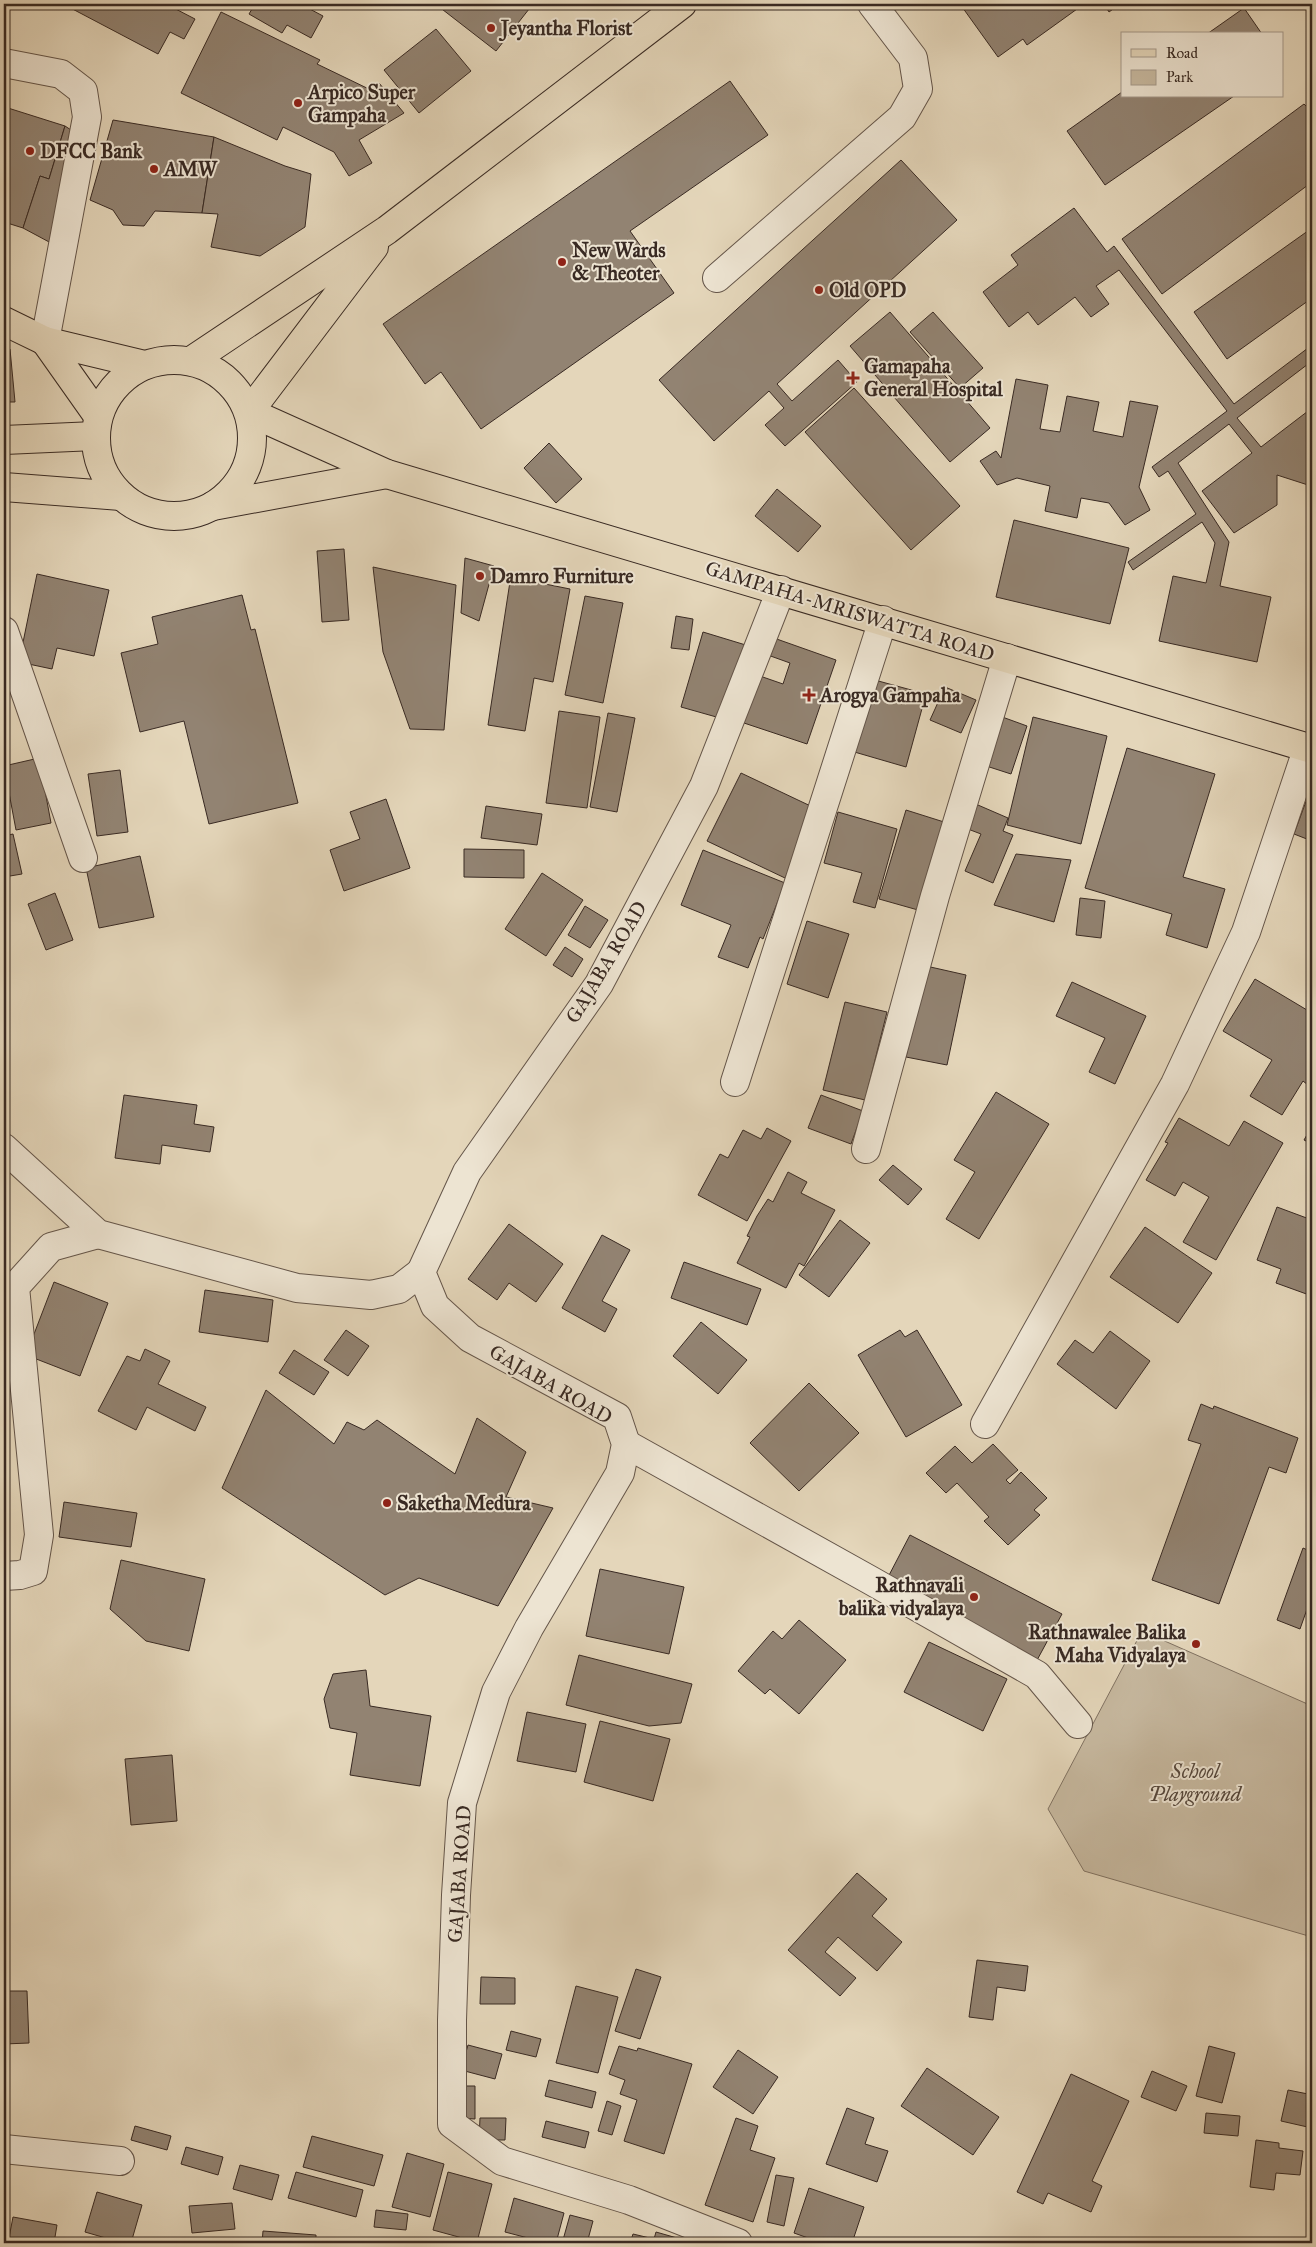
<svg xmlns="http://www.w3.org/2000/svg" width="1316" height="2247" font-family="'IM FELL Great Primer',serif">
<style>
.green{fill:#c7b9a0;stroke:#807262}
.building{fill:#928372;stroke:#392a23}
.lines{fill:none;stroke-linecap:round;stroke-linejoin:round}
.minor-casing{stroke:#645549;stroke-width:30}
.major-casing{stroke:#392a23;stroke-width:30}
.highway-casing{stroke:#392a23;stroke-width:30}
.minor{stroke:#ede4d2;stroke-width:28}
.major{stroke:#e4d6ba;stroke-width:28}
.highway{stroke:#e4d6ba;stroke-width:28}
.poi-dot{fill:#8f2418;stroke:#ede4d2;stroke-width:2}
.labels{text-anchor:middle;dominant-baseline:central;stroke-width:4;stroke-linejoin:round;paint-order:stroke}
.poi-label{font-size:20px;font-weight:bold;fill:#392a23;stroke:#ede4d2;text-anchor:start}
.street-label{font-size:20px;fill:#392a23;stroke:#ede4d2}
.park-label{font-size:20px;font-style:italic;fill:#55473c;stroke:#ede4d2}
</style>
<rect width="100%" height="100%" fill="#e4d6ba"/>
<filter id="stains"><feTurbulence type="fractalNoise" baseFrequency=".004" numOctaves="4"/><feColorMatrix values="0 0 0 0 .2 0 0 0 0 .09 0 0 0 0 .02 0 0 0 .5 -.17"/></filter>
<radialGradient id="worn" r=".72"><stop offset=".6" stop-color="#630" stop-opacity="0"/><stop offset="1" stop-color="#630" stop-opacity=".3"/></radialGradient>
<!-- green -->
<polygon class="green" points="1142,1631 1312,1706 1312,1937 1084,1871 1048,1809"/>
<!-- building -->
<g class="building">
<polygon points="63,4 166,4 195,19 184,39 170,32 158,54"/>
<polygon points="255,4 308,4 306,7 323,16 311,38 287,25 282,33 249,14"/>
<polygon points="440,4 533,4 496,51 438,6"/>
<polygon points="960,4 1084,4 1027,45 1023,39 998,57"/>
<polygon points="1104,4 1120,4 1109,12"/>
<polygon points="1244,8 1262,34 1207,34"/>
<polygon points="221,12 320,60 317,64 373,91 379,83 404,113 359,140 372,163 349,176 334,152 283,127 277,140 181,93"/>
<polygon points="436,29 471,71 419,113 384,70"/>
<polygon points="730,81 768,135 630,231 674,293 481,429 441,372 425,384 383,324"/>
<polygon points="1122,92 1122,96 1234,96 1105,185 1067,131"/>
<polygon points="1304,104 1308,108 1312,106 1312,182 1162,294 1122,239"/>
<polygon points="8,108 65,126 49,179 40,176 23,228 4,222 4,117"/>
<polygon points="113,120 214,137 202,213 155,211 144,226 123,225 113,210 90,200"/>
<polygon points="65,126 83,138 51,243 23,228 40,176 49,179"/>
<polygon points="214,137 285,166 311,174 305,227 260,256 211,247 218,214 202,213"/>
<polygon points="901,160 957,220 777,384 792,401 838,360 857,382 785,446 765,425 784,408 769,391 714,441 659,380"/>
<polygon points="1074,208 1107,252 1114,246 1234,404 1312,345 1312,361 1237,418 1261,447 1312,408 1312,482 1308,485 1277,475 1277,505 1234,533 1202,491 1252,453 1229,424 1178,463 1229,542 1220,586 1271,597 1257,662 1159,641 1173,576 1206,583 1215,543 1202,522 1133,570 1128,562 1196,514 1168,471 1159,477 1152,467 1227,411 1119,270 1096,286 1109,304 1091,317 1075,297 1038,325 1028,312 1009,327 983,292 1018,265 1011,255"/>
<polygon points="1312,228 1312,298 1227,359 1194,312"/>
<polygon points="890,312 990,428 950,462 850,346"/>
<polygon points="933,312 983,368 960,388 910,332"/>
<polygon points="4,347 10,349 15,402 4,402"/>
<polygon points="1016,379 1048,385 1040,429 1060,432 1067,396 1099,402 1093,431 1123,437 1130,401 1158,406 1139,487 1150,510 1125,525 1109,503 1081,498 1077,518 1045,511 1050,486 1017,478 997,485 980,461 996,451 1001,458"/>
<polygon points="854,388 960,506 911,550 805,432"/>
<polygon points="549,443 582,479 556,503 524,468"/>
<polygon points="777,489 821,526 798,552 755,516"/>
<polygon points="1014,520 1129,548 1110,624 996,597"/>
<polygon points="344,549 349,620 322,622 317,551"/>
<polygon points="465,558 494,566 479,621 461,613"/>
<polygon points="373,567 456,585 444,730 410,729 383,652"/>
<polygon points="37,574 109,590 94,656 57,648 52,669 19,662"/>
<polygon points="511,575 535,579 535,582 570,589 553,682 534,678 525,731 488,725"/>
<polygon points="242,595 251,630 255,629 298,803 209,824 184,721 140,732 121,653 158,644 152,617"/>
<polygon points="585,596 623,603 603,703 565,695"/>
<polygon points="676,616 693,619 689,650 671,648"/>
<polygon points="703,632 749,646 727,720 681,707"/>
<polygon points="771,637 836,660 807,744 741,722 757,675 783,684 790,663 765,654"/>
<polygon points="871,679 926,694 906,767 851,751"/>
<polygon points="945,687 976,700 961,733 930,720"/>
<polygon points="559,711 600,717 587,808 546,803"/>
<polygon points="608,713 635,718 617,812 590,807"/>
<polygon points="994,714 1027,726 1011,774 977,763"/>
<polygon points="1033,717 1107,736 1081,844 1007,825"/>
<polygon points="1127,748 1215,774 1183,877 1225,889 1207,948 1166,935 1172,914 1085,888"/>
<polygon points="39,758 51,823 16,830 4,766"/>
<polygon points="120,770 128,832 97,836 88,774"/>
<polygon points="741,773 819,810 785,878 707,841"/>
<polygon points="1308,796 1312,797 1312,841 1294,834"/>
<polygon points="386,799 410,868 344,891 330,850 360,839 350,812"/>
<polygon points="971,802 1008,818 1003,831 1013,835 993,883 965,871 981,834 960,826"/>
<polygon points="486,806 542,814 537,845 481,838"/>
<polygon points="906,810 944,822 918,910 879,899"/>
<polygon points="838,812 897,829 875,908 853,902 862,873 824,863"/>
<polygon points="13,834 22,874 4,877 4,836"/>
<polygon points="464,849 524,850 524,878 464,877"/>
<polygon points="703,850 785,883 763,939 760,937 748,968 718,957 731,925 681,905"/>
<polygon points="1016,854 1071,860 1054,922 994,905"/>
<polygon points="140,856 154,917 99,928 86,868"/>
<polygon points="542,873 583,900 546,956 505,929"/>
<polygon points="55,893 73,940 46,950 28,904"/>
<polygon points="1080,898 1105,901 1101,938 1076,935"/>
<polygon points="585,906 608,920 590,948 568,935"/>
<polygon points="807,921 849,934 828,998 787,984"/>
<polygon points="565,947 583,959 572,977 553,965"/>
<polygon points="926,966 966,975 947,1065 906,1057"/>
<polygon points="1255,979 1312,1013 1312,1078 1308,1085 1303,1081 1282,1115 1250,1096 1272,1060 1223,1031"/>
<polygon points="1072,982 1146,1016 1115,1084 1089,1072 1105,1038 1056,1016"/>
<polygon points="845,1002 887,1012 865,1100 823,1090"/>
<polygon points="996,1092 1049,1124 979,1239 946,1219 975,1172 954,1160"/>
<polygon points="124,1095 197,1105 194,1124 214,1127 210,1152 162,1145 160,1164 115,1158"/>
<polygon points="821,1095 863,1111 851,1144 808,1128"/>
<polygon points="1179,1118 1229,1146 1244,1121 1283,1143 1216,1260 1183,1242 1209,1197 1183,1182 1175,1196 1146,1180 1168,1143 1165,1142"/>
<polygon points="1312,1126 1312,1144 1304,1140"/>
<polygon points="767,1128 791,1141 747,1221 698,1195 720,1154 728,1158 743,1130 761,1139"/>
<polygon points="893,1165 922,1189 908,1205 879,1180"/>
<polygon points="788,1172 807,1182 801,1193 835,1210 804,1266 799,1263 786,1288 737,1263 750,1237 747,1236 757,1216 768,1199 773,1202"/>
<polygon points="1277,1207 1312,1220 1312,1296 1276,1283 1281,1269 1257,1260"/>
<polygon points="840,1220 870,1243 829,1297 799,1275"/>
<polygon points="509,1224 563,1264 536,1302 509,1283 497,1300 468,1279"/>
<polygon points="1145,1227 1212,1273 1178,1323 1110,1277"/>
<polygon points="602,1235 630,1250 602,1301 617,1309 605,1332 562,1308"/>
<polygon points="684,1262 761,1289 747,1325 671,1298"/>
<polygon points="54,1282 108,1303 80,1376 26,1355"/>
<polygon points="205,1290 273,1300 268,1342 199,1332"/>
<polygon points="701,1322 747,1360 718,1394 673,1356"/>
<polygon points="346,1330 369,1346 348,1376 324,1360"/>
<polygon points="900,1330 905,1337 917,1330 962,1405 906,1437 858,1355"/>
<polygon points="1110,1331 1150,1361 1116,1409 1057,1364 1075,1340 1093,1353"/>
<polygon points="145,1349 170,1361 158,1384 206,1407 195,1431 147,1407 136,1430 98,1411 127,1356 140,1361"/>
<polygon points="294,1350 329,1372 314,1395 279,1373"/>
<polygon points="809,1383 859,1433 799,1491 750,1443"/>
<polygon points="266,1390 334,1444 347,1422 364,1430 377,1420 455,1474 477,1418 526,1452 506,1497 553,1508 498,1606 419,1578 385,1595 222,1488"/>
<polygon points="1201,1404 1213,1409 1214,1406 1298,1438 1286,1473 1269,1467 1219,1604 1152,1580 1201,1444 1188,1440"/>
<polygon points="993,1444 1018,1470 1006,1480 1010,1484 1021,1472 1047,1498 1034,1510 1040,1515 1008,1545 984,1521 989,1517 957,1483 946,1493 926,1473 955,1446 972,1463"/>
<polygon points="64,1502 137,1513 131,1547 59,1537"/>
<polygon points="910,1535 1062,1614 1036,1662 886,1581"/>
<polygon points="1303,1548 1312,1552 1312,1595 1300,1629 1277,1620"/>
<polygon points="121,1560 205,1579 189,1651 146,1641 110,1609"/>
<polygon points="600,1569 684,1587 669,1654 586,1636"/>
<polygon points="799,1620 846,1660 799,1714 770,1689 765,1694 738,1671 773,1631 782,1639"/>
<polygon points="929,1642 1007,1679 983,1731 904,1692"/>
<polygon points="579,1655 692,1684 681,1723 649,1726 566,1705"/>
<polygon points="366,1670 370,1706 431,1716 420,1786 350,1775 357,1733 330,1728 324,1699 333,1674"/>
<polygon points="527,1712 586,1724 576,1772 517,1761"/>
<polygon points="600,1721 670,1739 653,1801 584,1782"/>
<polygon points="172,1755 177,1821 131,1825 125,1759"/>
<polygon points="857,1873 887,1899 872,1916 902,1942 877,1971 838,1937 825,1952 856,1978 840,1996 788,1950"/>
<polygon points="977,1960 1028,1966 1025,1991 997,1987 993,2020 969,2017"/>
<polygon points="636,1969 661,1977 640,2039 615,2031"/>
<polygon points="481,1977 515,1978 515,2004 480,2004"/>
<polygon points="576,1986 618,1997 598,2073 556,2063"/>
<polygon points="4,1991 27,1991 29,2043 4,2044"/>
<polygon points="511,2031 541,2039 536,2057 506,2050"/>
<polygon points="468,2045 502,2054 495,2079 461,2070"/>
<polygon points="619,2046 637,2051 638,2048 692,2064 664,2154 624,2141 637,2100 620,2094 625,2080 609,2074"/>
<polygon points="1209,2046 1235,2053 1222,2103 1196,2096"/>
<polygon points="738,2050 778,2077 753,2114 713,2087"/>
<polygon points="927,2068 999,2117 973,2155 901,2106"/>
<polygon points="1152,2071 1187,2086 1176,2111 1141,2097"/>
<polygon points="1071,2074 1129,2101 1092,2181 1102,2186 1091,2212 1048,2193 1043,2204 1017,2192"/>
<polygon points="1312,2076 1312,2128 1281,2121 1288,2090 1308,2094"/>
<polygon points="549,2080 596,2092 592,2108 545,2096"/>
<polygon points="460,2086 475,2086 475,2119 460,2118"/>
<polygon points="607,2101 621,2106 612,2135 598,2131"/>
<polygon points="847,2108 874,2118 865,2144 888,2151 877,2182 826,2164"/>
<polygon points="1206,2113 1240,2116 1238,2136 1204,2133"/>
<polygon points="480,2118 506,2118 505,2140 479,2140"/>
<polygon points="736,2118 758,2126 750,2150 775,2158 753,2222 705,2205"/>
<polygon points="546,2121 589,2132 585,2148 542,2137"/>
<polygon points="135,2126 171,2136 167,2150 131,2140"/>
<polygon points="312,2136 383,2155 374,2186 303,2167"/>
<polygon points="1256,2140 1279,2143 1279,2148 1303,2151 1300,2175 1276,2173 1274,2190 1250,2187"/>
<polygon points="186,2147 223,2157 218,2175 181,2164"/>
<polygon points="407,2153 444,2164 430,2217 392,2207"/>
<polygon points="240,2165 279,2175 272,2200 233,2189"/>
<polygon points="296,2172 363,2190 356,2217 288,2198"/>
<polygon points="448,2172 492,2184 477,2242 433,2230"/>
<polygon points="776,2175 794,2178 784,2226 767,2222"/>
<polygon points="809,2188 864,2207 852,2243 810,2243 811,2239 794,2233"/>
<polygon points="97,2192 142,2205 131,2243 123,2243 85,2232"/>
<polygon points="514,2198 564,2213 556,2243 547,2243 505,2232"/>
<polygon points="232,2203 235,2229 192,2233 189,2206"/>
<polygon points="376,2210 408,2214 406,2230 374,2227"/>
<polygon points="570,2215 593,2221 587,2243 563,2240"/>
<polygon points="13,2217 57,2225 54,2243 8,2243"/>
<polygon points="263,2231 316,2235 316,2243 262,2243"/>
<polygon points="656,2232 691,2242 691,2243 630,2243 633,2234 654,2239"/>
<polygon points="392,2238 418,2242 418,2243 391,2243"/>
<polygon points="359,2239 383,2242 383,2243 359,2243"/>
</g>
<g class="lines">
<!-- minor casing -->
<g class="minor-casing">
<g id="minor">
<polyline points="4,63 61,74 83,91 87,117 45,341"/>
<polyline points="717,278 902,117 918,89 913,58 872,4"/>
<polyline points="4,631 83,858"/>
<polyline points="735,1082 883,620"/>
<polyline points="4,1148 98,1234 297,1288 371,1295 399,1289 421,1272"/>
<polyline points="866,1149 935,896 1007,658"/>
<polyline points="985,1424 1175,1084 1246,932 1308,747"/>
<polyline points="626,1444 870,1580 1037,1675 1078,1724"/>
<polyline points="4,1576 20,1575 33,1571 39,1535 15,1287 51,1247 98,1234"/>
<polyline points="4,2149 120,2161"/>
<polyline points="738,2243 629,2200 502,2161 452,2124 452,2020 456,1895 462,1803 496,1692 529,1628 620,1473 626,1444 617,1417 470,1338 435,1306 421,1272 467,1172 599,984 704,786 781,590"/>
</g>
</g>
<!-- major casing -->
<g class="major-casing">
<g id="major">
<polyline points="4,321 45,341 145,365"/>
<polyline points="45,341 98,416"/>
<polyline points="249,412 387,474 1312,749"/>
<polyline points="213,506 387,474"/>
</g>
</g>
<!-- highway casing -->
<g class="highway-casing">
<g id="highway">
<circle cx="174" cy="438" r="78"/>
<polyline points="191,361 387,230 682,4"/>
<polyline points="249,412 374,247"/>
<polyline points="4,440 95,436"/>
<polyline points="4,487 121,496"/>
</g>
</g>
<!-- minor -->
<use href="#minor" class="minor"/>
<!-- major -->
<use href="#major" class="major"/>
<!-- highway -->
<use href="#highway" class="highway"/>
</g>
<!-- markers -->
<g class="poi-dot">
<circle cx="491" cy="28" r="5"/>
<circle cx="298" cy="103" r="5"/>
<circle cx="30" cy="151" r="5"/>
<circle cx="154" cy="169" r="5"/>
<circle cx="562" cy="262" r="5"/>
<circle cx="819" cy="290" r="5"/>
<path d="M850.5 370.5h5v5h5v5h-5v5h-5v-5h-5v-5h5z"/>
<circle cx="480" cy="576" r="5"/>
<path d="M806.5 687.5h5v5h5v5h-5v5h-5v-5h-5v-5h5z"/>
<circle cx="387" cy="1503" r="5"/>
<circle cx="974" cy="1597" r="5"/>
<circle cx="1196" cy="1644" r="5"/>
</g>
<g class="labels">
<!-- poi labels -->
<g class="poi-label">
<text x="501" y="28">Jeyantha Florist</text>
<text x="308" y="92">Arpico Super<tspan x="308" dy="23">Gampaha</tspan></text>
<text x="40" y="151">DFCC Bank</text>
<text x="164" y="169">AMW</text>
<text x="572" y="250">New Wards<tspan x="572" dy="23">&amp; Theoter</tspan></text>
<text x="829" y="290">Old OPD</text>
<text x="864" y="366">Gamapaha<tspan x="864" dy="23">General Hospital</tspan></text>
<text x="490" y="576">Damro Furniture</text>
<text x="820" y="695">Arogya Gampaha</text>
<text x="397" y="1503">Saketha Medura</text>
<text x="964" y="1585" text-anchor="end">Rathnavali<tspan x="964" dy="23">balika vidyalaya</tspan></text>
<text x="1186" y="1632" text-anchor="end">Rathnawalee Balika<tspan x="1186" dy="23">Maha Vidyalaya</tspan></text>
</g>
<!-- street labels -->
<g class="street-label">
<text transform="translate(850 611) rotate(17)">GAMPAHA-MRISWATTA ROAD</text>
<text transform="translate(606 962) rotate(-59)">GAJABA ROAD</text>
<text transform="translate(551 1384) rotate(30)">GAJABA ROAD</text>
<text transform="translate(459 1874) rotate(-86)">GAJABA ROAD</text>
</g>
<!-- park labels -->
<g class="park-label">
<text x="1195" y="1771">School<tspan x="1195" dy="23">Playground</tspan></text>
</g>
</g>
<!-- margin -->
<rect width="1316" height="2247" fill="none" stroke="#e4d6ba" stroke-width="20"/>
<rect x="5" y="5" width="1306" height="2237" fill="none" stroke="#392a23" stroke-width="2.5"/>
<rect x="10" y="10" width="1296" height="2227" fill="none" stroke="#392a23"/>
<!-- legend -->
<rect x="1121" y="32" width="162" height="65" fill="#ede4d2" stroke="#a59a8c"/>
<rect x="1131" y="49" width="25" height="8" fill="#e4d6ba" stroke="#a59a8c"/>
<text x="1166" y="58" font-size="15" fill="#392a23">Road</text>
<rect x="1131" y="70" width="25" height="15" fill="#c7b9a0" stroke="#a59a8c"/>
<text x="1166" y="82" font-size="15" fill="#392a23">Park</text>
<rect width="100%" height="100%" filter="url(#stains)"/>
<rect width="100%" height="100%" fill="url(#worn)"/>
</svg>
